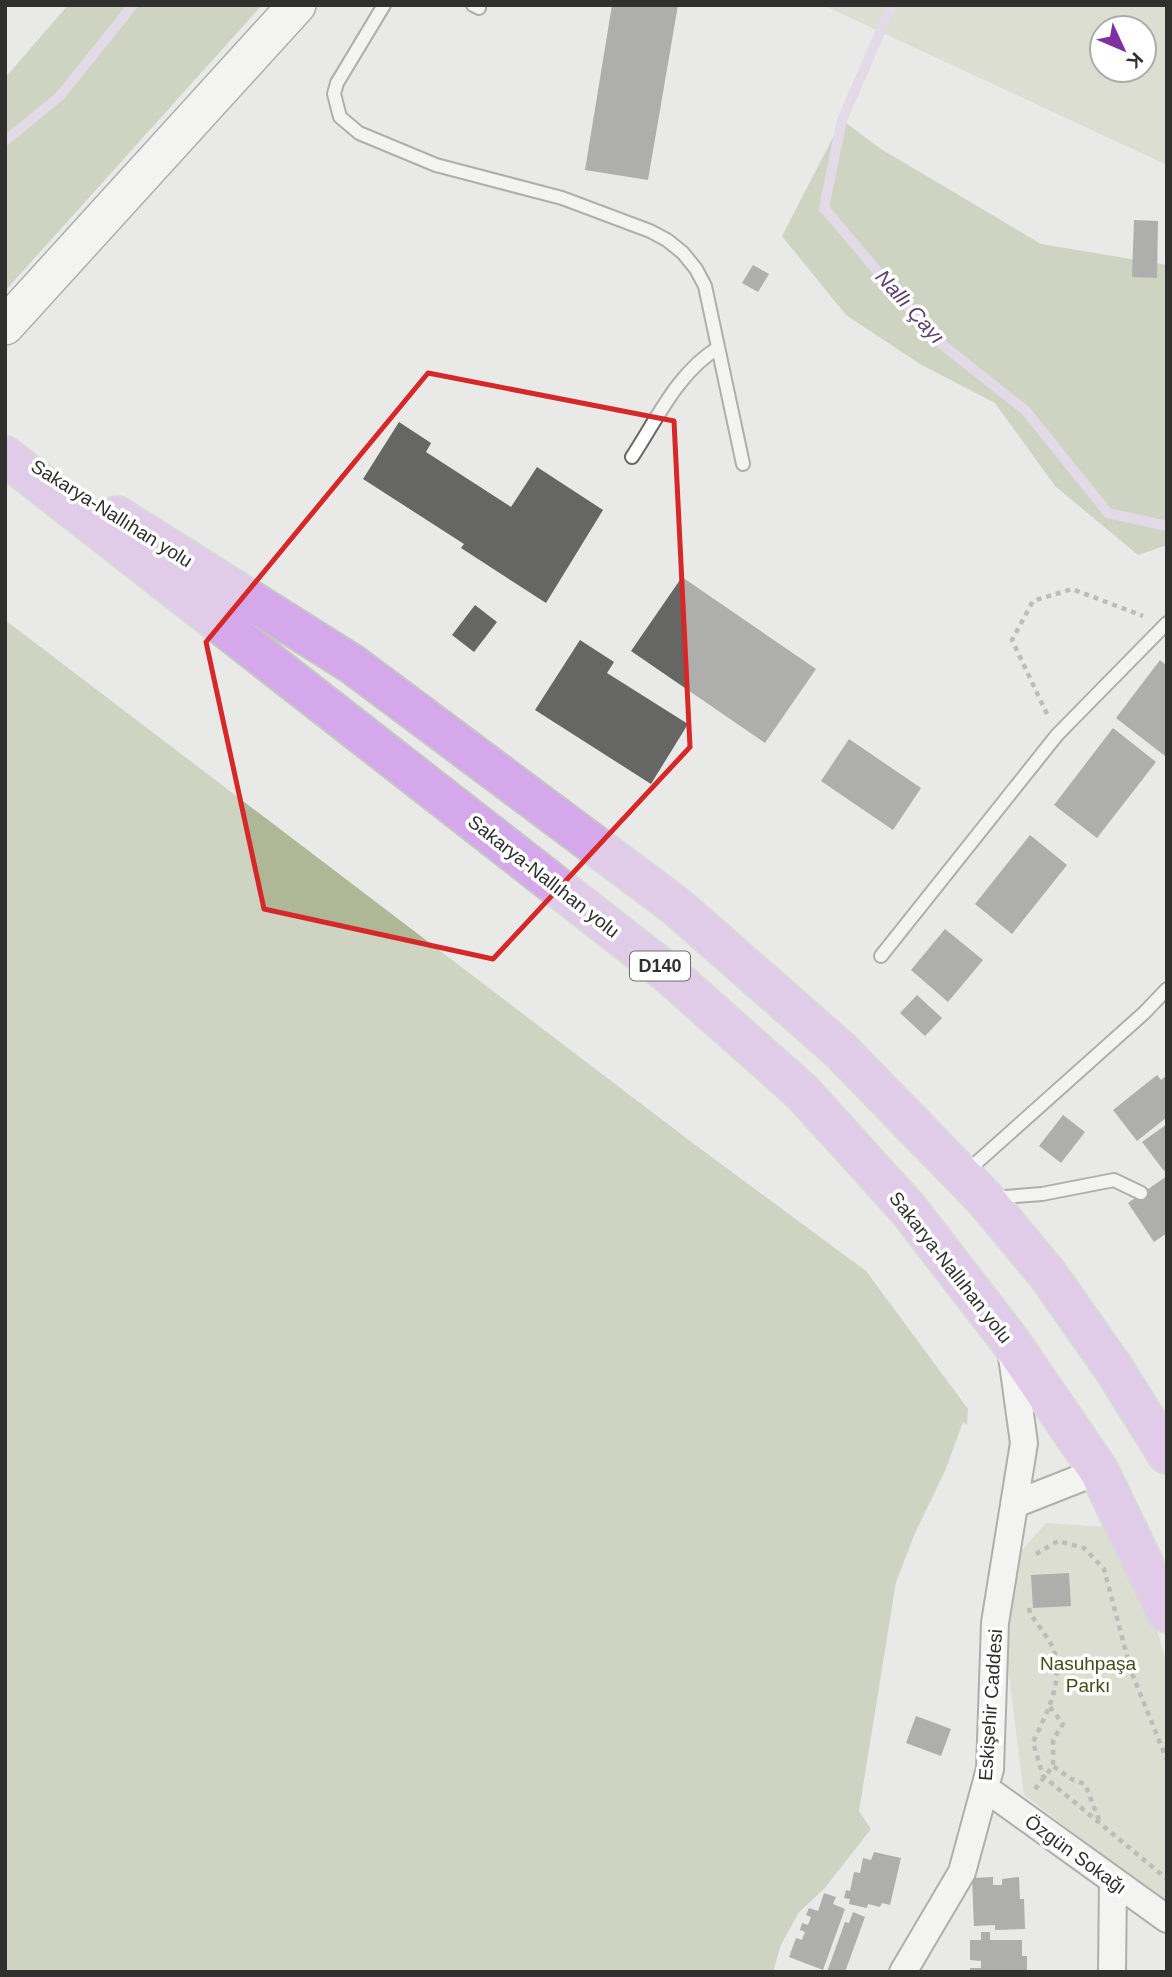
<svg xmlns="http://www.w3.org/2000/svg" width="1172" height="1977" viewBox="0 0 1172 1977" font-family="Arial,sans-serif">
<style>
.green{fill:#c9d1b6;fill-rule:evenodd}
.forest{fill:#aeb896}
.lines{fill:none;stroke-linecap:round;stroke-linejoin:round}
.stream{stroke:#dbc7e7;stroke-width:10}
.building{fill:#666764}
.service-casing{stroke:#676865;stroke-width:16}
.minor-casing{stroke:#676865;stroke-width:30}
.secondary-casing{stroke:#676865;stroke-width:40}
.primary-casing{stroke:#c5c5c5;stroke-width:42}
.path{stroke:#868684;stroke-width:4.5;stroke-dasharray:5 5;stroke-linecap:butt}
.service{stroke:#fff;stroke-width:12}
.minor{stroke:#fff;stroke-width:26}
.secondary{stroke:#fff;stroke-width:37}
.primary{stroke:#d5a8ec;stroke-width:38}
.marked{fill:none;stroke:#d62828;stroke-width:5;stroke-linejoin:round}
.labels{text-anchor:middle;stroke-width:7;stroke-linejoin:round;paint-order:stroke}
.shield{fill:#fff;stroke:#6e6e6d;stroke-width:2}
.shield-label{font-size:18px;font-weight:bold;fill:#30302f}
.street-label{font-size:19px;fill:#30302f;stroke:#fff}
.park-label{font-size:19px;fill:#424f19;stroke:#fff}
.water-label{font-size:21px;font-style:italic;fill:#5d416d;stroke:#fff}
</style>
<rect width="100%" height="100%" fill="#e9eae7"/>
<path class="green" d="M823,5H1167V165ZM1102,28H1144V70H1102Z
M1046,1523L1105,1527L1156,1627L1167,1664V1905L1024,1795L1006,1651L1016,1557Z"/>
<path class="forest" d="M68,5H262L5,291V78Z
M842,120L881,149L1041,244L1167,265V545L1138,555L1055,486L995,403L920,364L846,315L782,236Z
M5,620L694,1144L866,1271L968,1409L967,1425L963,1422L945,1471L915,1533L896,1582L859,1811L871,1829L824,1889L799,1912L781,1945L773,1972H5Z"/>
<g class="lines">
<path class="stream" d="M892,5L842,120L824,208L934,338L1026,411L1108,513L1167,526
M5,141L60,96L133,5"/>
</g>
<path class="building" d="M612,5H678L648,180L585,170Z
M1134,220L1158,221L1157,278L1132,277Z
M753,265L769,274L758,292L742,283Z
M399,422L431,443L426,452L511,507L537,467L603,510L546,603L461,548L464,544L363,479Z
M682,577L816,669L765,743L631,651Z
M475,605L497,622L474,652L452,635Z
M580,640L614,662L607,673L688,724L651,784L535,710Z
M1160,660L1167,666L1165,756L1116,718Z
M1113,728L1156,762L1097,838L1054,805Z
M849,739L921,788L893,830L821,781Z
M1030,835L1067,865L1012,934L975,904Z
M945,929L983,960L948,1002L911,970Z
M917,995L942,1018L925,1036L900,1013Z
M1157,1075L1161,1080L1167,1075V1117L1137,1141L1113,1110Z
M1063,1115L1085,1132L1061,1163L1039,1146Z
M1167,1124V1169L1164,1171L1142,1142Z
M1167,1176V1233L1154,1242L1128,1203Z
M1069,1573L1071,1606L1033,1608L1031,1575Z
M916,1716L951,1729L941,1756L906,1743Z
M874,1852L901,1858L890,1905L882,1903L880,1907L868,1904L867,1908L849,1904L850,1899L844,1898L846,1890L850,1891L854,1872L860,1873L863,1858L871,1860Z
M993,1877V1885H1002V1879L1019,1877L1020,1899H1024L1025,1929L995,1930V1925L974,1926L972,1878Z
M824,1893L836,1897L833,1904L845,1909L823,1970L789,1957L796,1938L802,1940L805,1932L800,1930L802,1923L808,1925L811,1917L806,1915L809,1908L818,1911Z
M853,1912L865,1917L845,1972H827L845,1922L849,1923Z
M981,1932H990V1940H1022V1956H1027V1972H970V1968H981V1961L970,1960V1940H981Z"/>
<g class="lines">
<g class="service-casing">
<path id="service" d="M384,5L337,83L334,94L340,117L359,133L436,165L562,198L650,231L667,240L683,253L696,269L705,286L743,464
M473,5L479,8
M632,457C657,419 678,372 718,348
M881,956L1057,735L1167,623
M965,1173L1144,1013L1167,989
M992,1198L1042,1194L1114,1180L1141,1193"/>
</g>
<g class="minor-casing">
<path id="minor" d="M1015,1504L1099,1471
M985,1788L1167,1919
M903,1972L962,1872L990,1769L995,1623L1024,1443L1011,1349
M1112,1972L1113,1880"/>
</g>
<g class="secondary-casing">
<path id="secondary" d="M5,326L297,5"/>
</g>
<g class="primary-casing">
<path id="primary" d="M5,456L669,974L802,1092L908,1209L1010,1341L1099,1471L1167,1613
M117,516L352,664L676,906L840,1050L985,1199L1048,1275L1114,1369L1167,1454"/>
</g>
<path class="path" d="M1047,714L1012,640L1033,601L1072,589L1143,616
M1036,1554L1058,1541L1084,1548L1104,1569L1131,1671L1167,1760
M1029,1608L1030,1613C1037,1624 1046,1635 1052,1646C1066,1679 1047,1712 1033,1742L1043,1776L1167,1879
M1050,1707L1063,1724L1053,1740V1766
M1035,1789L1053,1766L1071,1779L1085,1784L1101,1825"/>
<use href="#service" class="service"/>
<use href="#minor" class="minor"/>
<use href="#secondary" class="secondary"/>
<use href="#primary" class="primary"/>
</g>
<path d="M0 0H1172V1977H0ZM428,373L674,421L690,747L493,959L264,909L206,642Z" fill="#e9eae7" fill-opacity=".55" fill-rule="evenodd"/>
<path class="marked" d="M428,373L674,421L690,747L493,959L264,909L206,642Z"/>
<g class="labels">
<rect class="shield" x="630" y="951.5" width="60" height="29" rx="5"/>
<g class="shield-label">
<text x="660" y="972">D140</text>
</g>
<g class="street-label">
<text transform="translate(112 513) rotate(32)" y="7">Sakarya-Nallıhan yolu</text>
<text transform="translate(544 876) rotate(38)" y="7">Sakarya-Nallıhan yolu</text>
<text transform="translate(951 1267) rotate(52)" y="7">Sakarya-Nallıhan yolu</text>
<text transform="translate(990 1705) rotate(-86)" y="7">Eskişehir Caddesi</text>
<text transform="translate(1076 1854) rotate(36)" y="7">Özgün Sokağı</text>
</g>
<g class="park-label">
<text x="1088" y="1670">Nasuhpaşa<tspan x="1088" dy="22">Parkı</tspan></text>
</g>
<g class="water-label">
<text transform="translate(910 307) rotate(48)" y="7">Nallı Çayı</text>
</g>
</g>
<rect width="1172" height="1977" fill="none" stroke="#30302f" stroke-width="14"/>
<g transform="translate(1123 49) rotate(134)"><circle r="33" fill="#ffffff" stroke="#acacac" stroke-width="2"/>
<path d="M0-5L12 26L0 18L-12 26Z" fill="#7e30a1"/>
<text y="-10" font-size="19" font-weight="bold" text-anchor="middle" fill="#30302f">K</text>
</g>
</svg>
